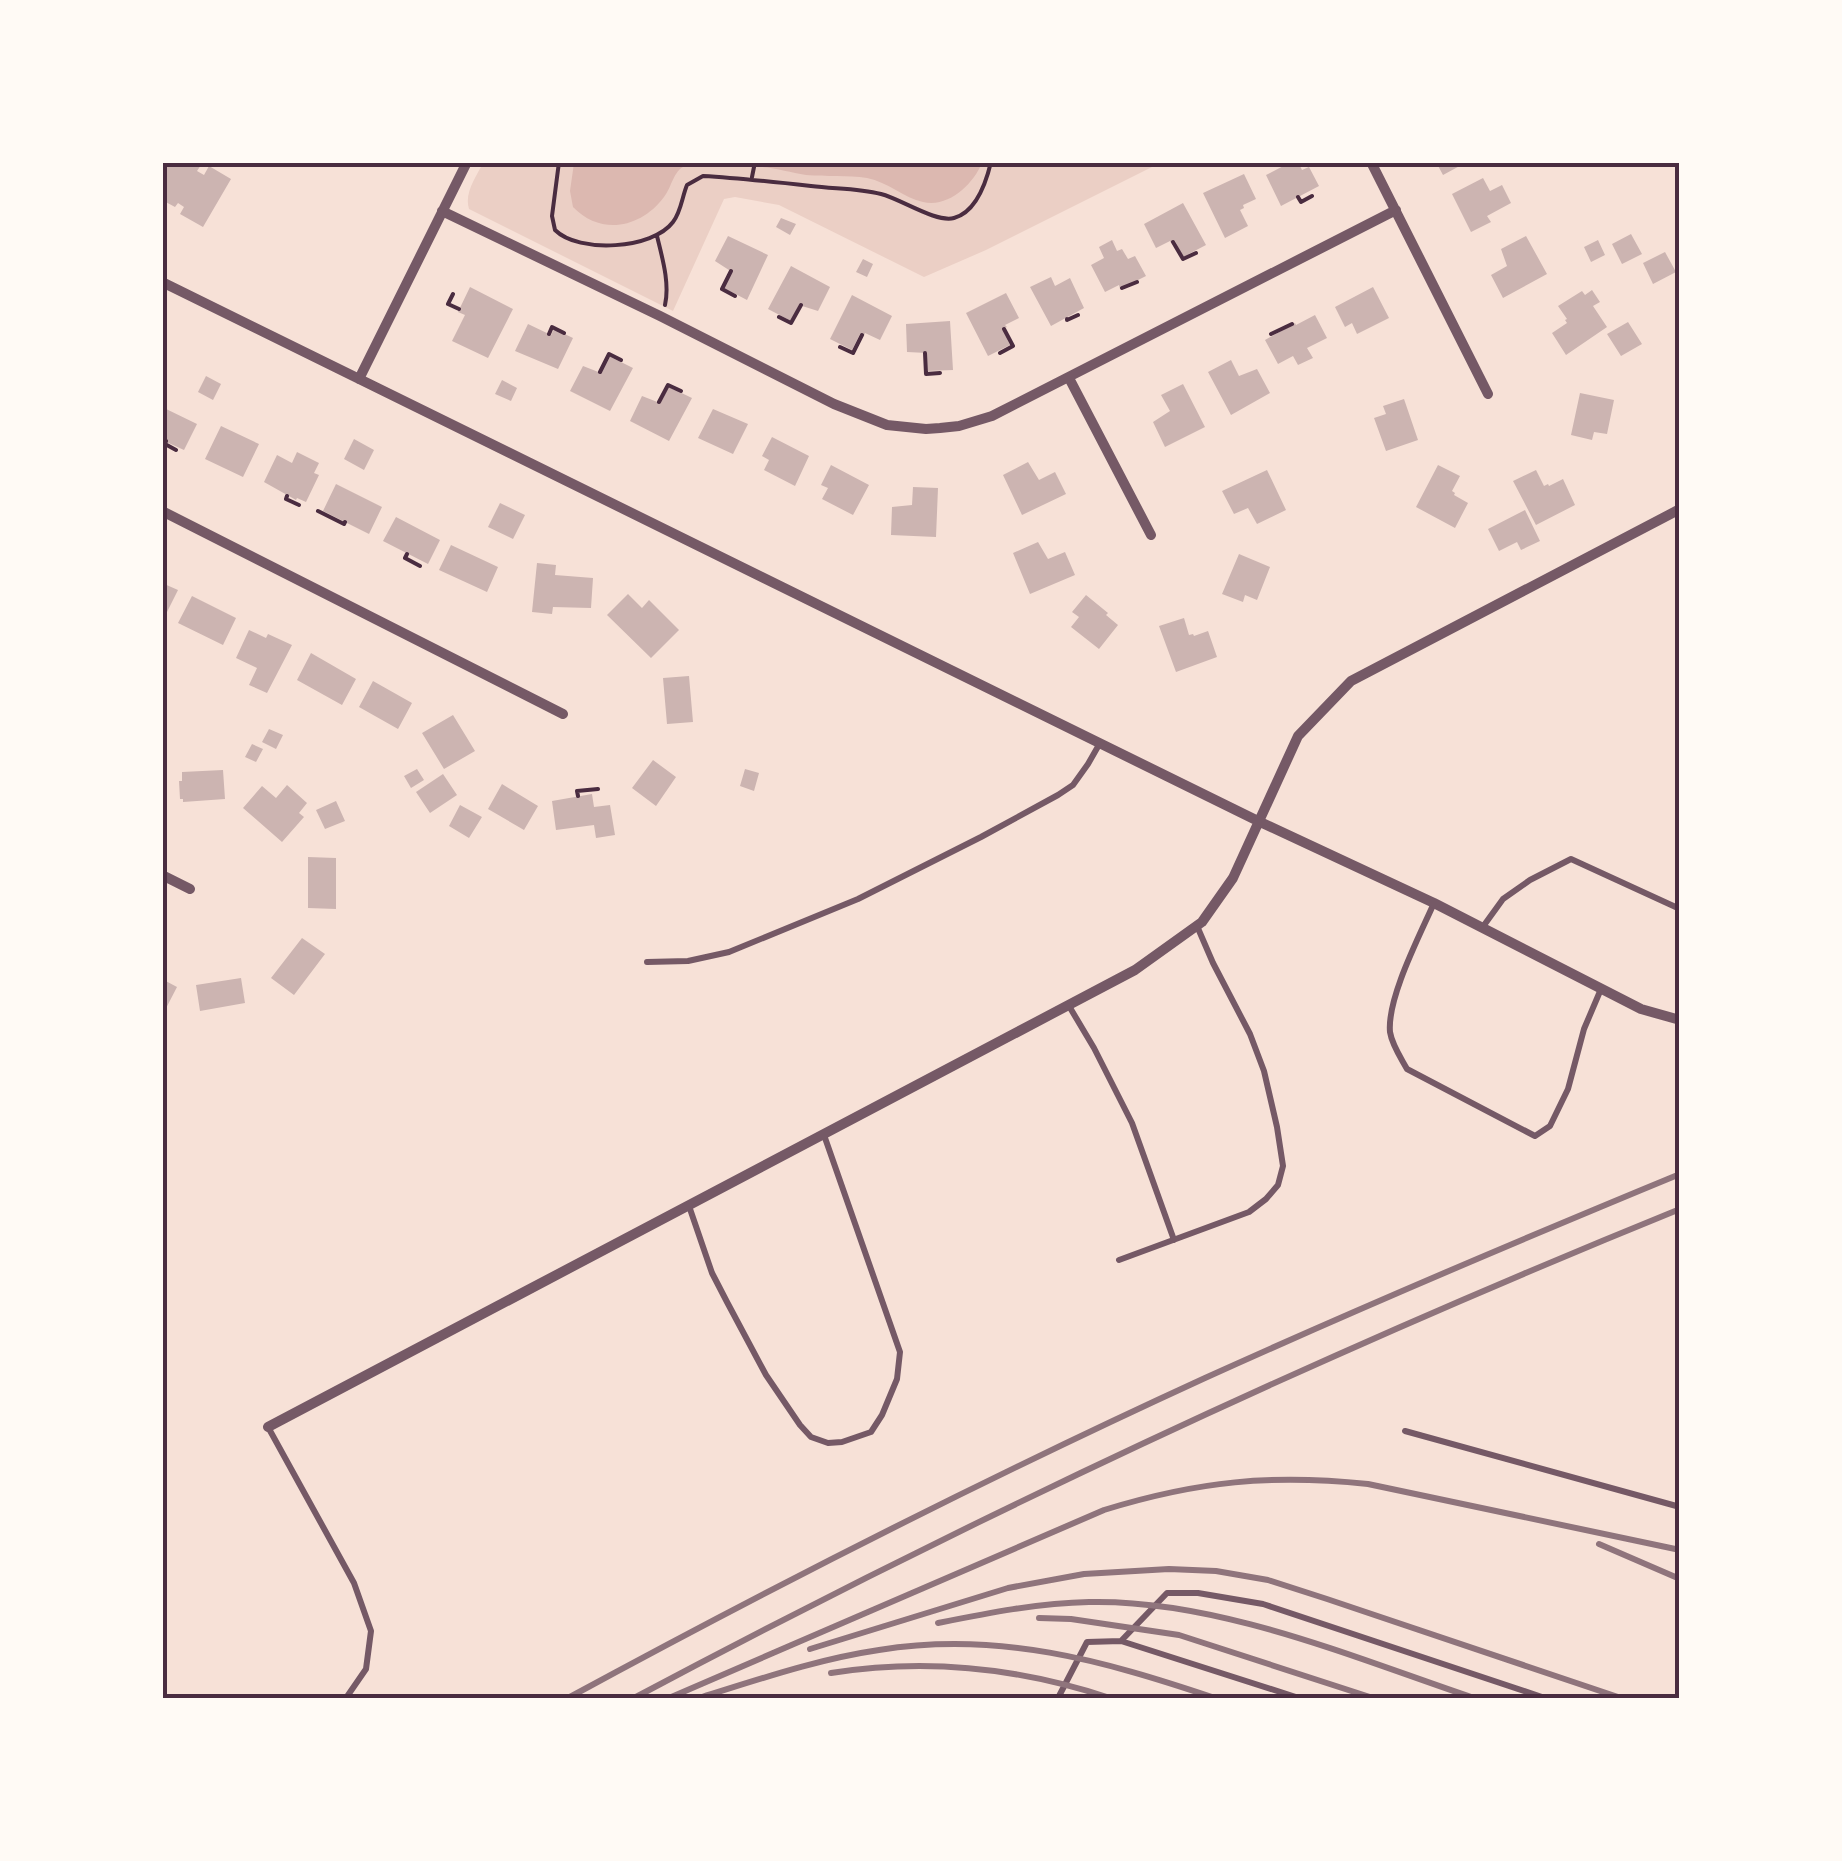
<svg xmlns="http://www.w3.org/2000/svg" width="1842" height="1861" viewBox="0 0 1842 1861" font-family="Inter,sans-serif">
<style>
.green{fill:#ebcfc5}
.water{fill:#dcb8b0}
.building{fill:#ccb4b1}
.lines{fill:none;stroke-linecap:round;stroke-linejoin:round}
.path{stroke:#4a2c40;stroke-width:4}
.service{stroke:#755966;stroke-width:6}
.minor{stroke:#755966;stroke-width:10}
.rail{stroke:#8f747c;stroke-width:6}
.neatline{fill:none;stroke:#4a2c40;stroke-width:4}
</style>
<rect width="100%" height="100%" fill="#f7e1d7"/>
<path class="green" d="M483,163H1160L986,250L924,277L779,205L735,197L724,199L673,311L469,209C464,193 476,177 483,163Z"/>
<path class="water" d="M574,163H982C973,184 949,208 923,202C904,198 888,182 867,178C848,175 826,177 806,175C791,173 777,168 761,167C738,166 708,158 685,166C673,171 672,187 664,197C641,228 601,236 573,207L570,191Z"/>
<path class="building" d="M162,162H196L201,165L197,171L204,175L209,166L231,179L203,227L180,214L184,207L178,203L175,207L162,200Z
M1291,162H1298L1302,170L1309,167L1319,186L1281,206L1266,175Z
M1436,162H1467L1443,175Z
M1244,174L1256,199L1243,205L1244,208L1240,210L1248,226L1225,238L1203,193Z
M1483,178L1490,191L1502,185L1511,203L1487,216L1491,222L1471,232L1452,194Z
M1183,203L1206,245L1183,257L1175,241L1171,243L1170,241L1156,248L1144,224Z
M781,218L796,224L790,235L776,227Z
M1631,234L1642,254L1622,264L1612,244Z
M728,236L768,255L747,300L724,288L732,272L715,261Z
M1526,236L1547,274L1503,298L1491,275L1507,266L1501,249Z
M1112,240L1117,251L1122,249L1128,259L1135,256L1146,276L1120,289L1119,285L1105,292L1091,265L1104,258L1099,247Z
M1598,240L1605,255L1591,262L1584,247Z
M1665,252L1676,272L1653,284L1643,263Z
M863,259L873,264L867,277L856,272Z
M791,266L830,287L818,311L799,305L791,321L768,309Z
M1051,277L1055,286L1070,278L1084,308L1051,326L1030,287Z
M470,287L513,309L488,358L452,341L465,315L458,312Z
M1373,287L1389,318L1357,334L1352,323L1345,327L1335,307Z
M1592,290L1600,302L1593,306L1607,327L1566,355L1552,333L1567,323L1565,320L1567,319L1558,306L1582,291L1585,295Z
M1006,293L1019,318L1005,325L1007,327L1002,329L1010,345L988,356L966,313Z
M852,295L892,316L880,340L865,333L864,336L860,334L852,350L830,339Z
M1315,315L1327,338L1307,348L1313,358L1298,365L1293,356L1278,364L1265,340L1295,323L1296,325Z
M950,321L953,370L927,371V353L907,352L906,324Z
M1628,322L1642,344L1621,356L1607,334Z
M528,324L551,335L554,329L573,338L558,369L515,351Z
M609,356L633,368L610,411L570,391L583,366L601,373Z
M1231,360L1239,376L1257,369L1270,393L1231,415L1208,372Z
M206,376L221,384L213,400L198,392Z
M502,380L517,388L511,401L495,394Z
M1183,384L1205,427L1165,447L1153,422L1170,411L1161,395Z
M669,387L692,398L669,441L630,421L642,396L660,403Z
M1580,393L1614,400L1607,434L1594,432L1592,440L1571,435Z
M1404,399L1418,440L1386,451L1374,418L1386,414L1383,406Z
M162,407L197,424L184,450L162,440Z
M713,409L748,424L733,454L698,438Z
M221,426L259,444L243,477L205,459Z
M772,437L809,456L795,486L764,470L769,460L762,456Z
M354,439L374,450L364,470L344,459Z
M297,452L319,463L314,473L319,475L306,502L297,498L296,500L264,482L277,455L292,463Z
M1028,462L1039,480L1055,472L1066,494L1022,515L1003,475Z
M831,465L869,485L853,515L822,499L828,488L821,485Z
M1438,465L1460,476L1452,491L1455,493L1454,495L1468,503L1455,528L1416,507Z
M1267,470L1286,510L1257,524L1248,508L1234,514L1222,491Z
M1536,470L1544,486L1548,484L1549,486L1563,479L1575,505L1536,525L1513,481Z
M336,484L382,507L369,534L323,511Z
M913,487L938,488L936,537L891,535L892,507L912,505Z
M500,503L525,515L513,539L488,527Z
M1525,510L1540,541L1521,550L1517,542L1499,551L1488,529Z
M396,517L440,540L428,564L383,541Z
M1038,542L1048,559L1065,552L1075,575L1030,594L1013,553Z
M451,545L498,567L487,592L439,570Z
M1239,554L1270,567L1257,600L1245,595L1243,602L1222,594Z
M537,563L556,565L555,575L593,578L591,608L553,607L552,614L532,612Z
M162,583L178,590L166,614L162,613Z
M628,594L642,608L649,600L679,630L651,658L607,615Z
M1086,595L1108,613L1106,615L1118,625L1099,649L1071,627L1079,617L1072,612Z
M192,596L236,618L223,645L178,623Z
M1184,618L1189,635L1193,634L1194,636L1208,631L1217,657L1176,672L1159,626Z
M249,630L266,638L268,634L292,645L267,693L249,685L257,668L236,658Z
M311,653L356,679L342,705L297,680Z
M689,676L693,722L667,724L663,678Z
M373,681L412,703L398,729L359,707Z
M453,715L475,751L444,769L422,733Z
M269,729L283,735L276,749L262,742Z
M252,744L263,749L256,762L245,757Z
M653,760L676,777L656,806L632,788Z
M417,769L424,780L411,788L404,776Z
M745,769L759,773L754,791L740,786Z
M223,770L225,799L183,802V799H180L179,781H182V772Z
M443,774L457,795L430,813L416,792Z
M502,784L538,806L524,830L488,809Z
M287,785L307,803L299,813L304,817L282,842L243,808L262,786L276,798Z
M592,794L594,807L610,805L615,835L596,838L594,825L556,830L552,801Z
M336,801L345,821L325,829L316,810Z
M460,805L482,817L469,838L449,826Z
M308,857L336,858V909L308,908Z
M302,938L325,954L294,995L271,978Z
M241,978L245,1003L200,1011L196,985Z
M162,979L177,987L162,1016Z"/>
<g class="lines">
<path class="path" d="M559,162L552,216L555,230C579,254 653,249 673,222C681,212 682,197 687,185L703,176C739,178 775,182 811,186C835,189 858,188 881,194C901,199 936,223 954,218C976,212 986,183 991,162
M752,177L755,162
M1298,197L1301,202L1312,196
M657,236C662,257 670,283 665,305
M1173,242L1183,259L1196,253
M731,271L722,289L735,296
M1122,288L1137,282
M453,294L448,304L459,309
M779,317L791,323L801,305
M1067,319V320L1078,315
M549,334L552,327L564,333
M1271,334L1292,324
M840,347L853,353L862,335
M925,353L926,374L940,373
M1000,353L1013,346L1004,329
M600,372L609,354L621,360
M659,402L668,385L681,391
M166,441L165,444L176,450
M287,496L286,499L299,505
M318,511L344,524L345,522
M407,554L405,558L420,566
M578,796L577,791L598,789"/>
<path class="service" d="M1434,903C1420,935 1387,998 1390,1032C1392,1045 1401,1058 1407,1069L1535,1136L1550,1126L1568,1089L1584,1029L1601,989
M1482,928L1503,899L1530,880L1571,859L1680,909
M647,962L688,961L729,952L858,899L981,837L1058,795L1073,785L1088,764L1100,743
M1069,1006L1094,1048L1132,1123L1174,1240
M689,1206L712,1273L727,1302L766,1375L800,1425L811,1437L828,1443L842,1442L871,1432L882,1415L897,1379L900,1352L824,1135
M1119,1260L1249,1212L1266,1199L1278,1185L1283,1166L1277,1127L1264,1071L1250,1034L1213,963L1197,926
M268,1427L354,1583L371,1631L366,1669L346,1698
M1405,1431L1680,1507
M1121,1641L1299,1698
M1058,1698L1087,1642L1121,1641L1167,1593H1198L1263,1604L1545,1698"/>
<path class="minor" d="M1371,162L1488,394
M442,211L660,316L834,404L887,425L926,429L940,428L959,426L992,416L1396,210
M162,282L1258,821L1434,903L1641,1009L1680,1020
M1069,378L1151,535
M359,379L467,162
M162,511L563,714
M162,875L190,889
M268,1427L1135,970L1202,922L1233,878L1298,736L1351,681L1680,509"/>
<path class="rail" d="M1599,1544L1680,1579
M1039,1618L1071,1619L1179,1635L1373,1698
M938,1623C988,1613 1038,1603 1089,1602C1217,1599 1355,1658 1474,1698
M810,1649L1008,1588L1084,1574L1169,1569L1216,1571L1268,1580L1327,1599L1621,1698
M831,1673C925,1658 1020,1668 1110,1698
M702,1697C760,1679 818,1659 879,1650C999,1631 1102,1660 1215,1698
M568,1698C776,1585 989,1477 1205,1378C1362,1307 1520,1240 1680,1174
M634,1698C974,1517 1323,1354 1680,1209
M669,1698L1104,1510C1198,1481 1271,1474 1368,1484L1680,1550"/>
</g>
<rect width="1842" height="1861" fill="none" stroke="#fffaf5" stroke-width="330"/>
<rect x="165" y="165" width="1512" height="1531" class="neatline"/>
</svg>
